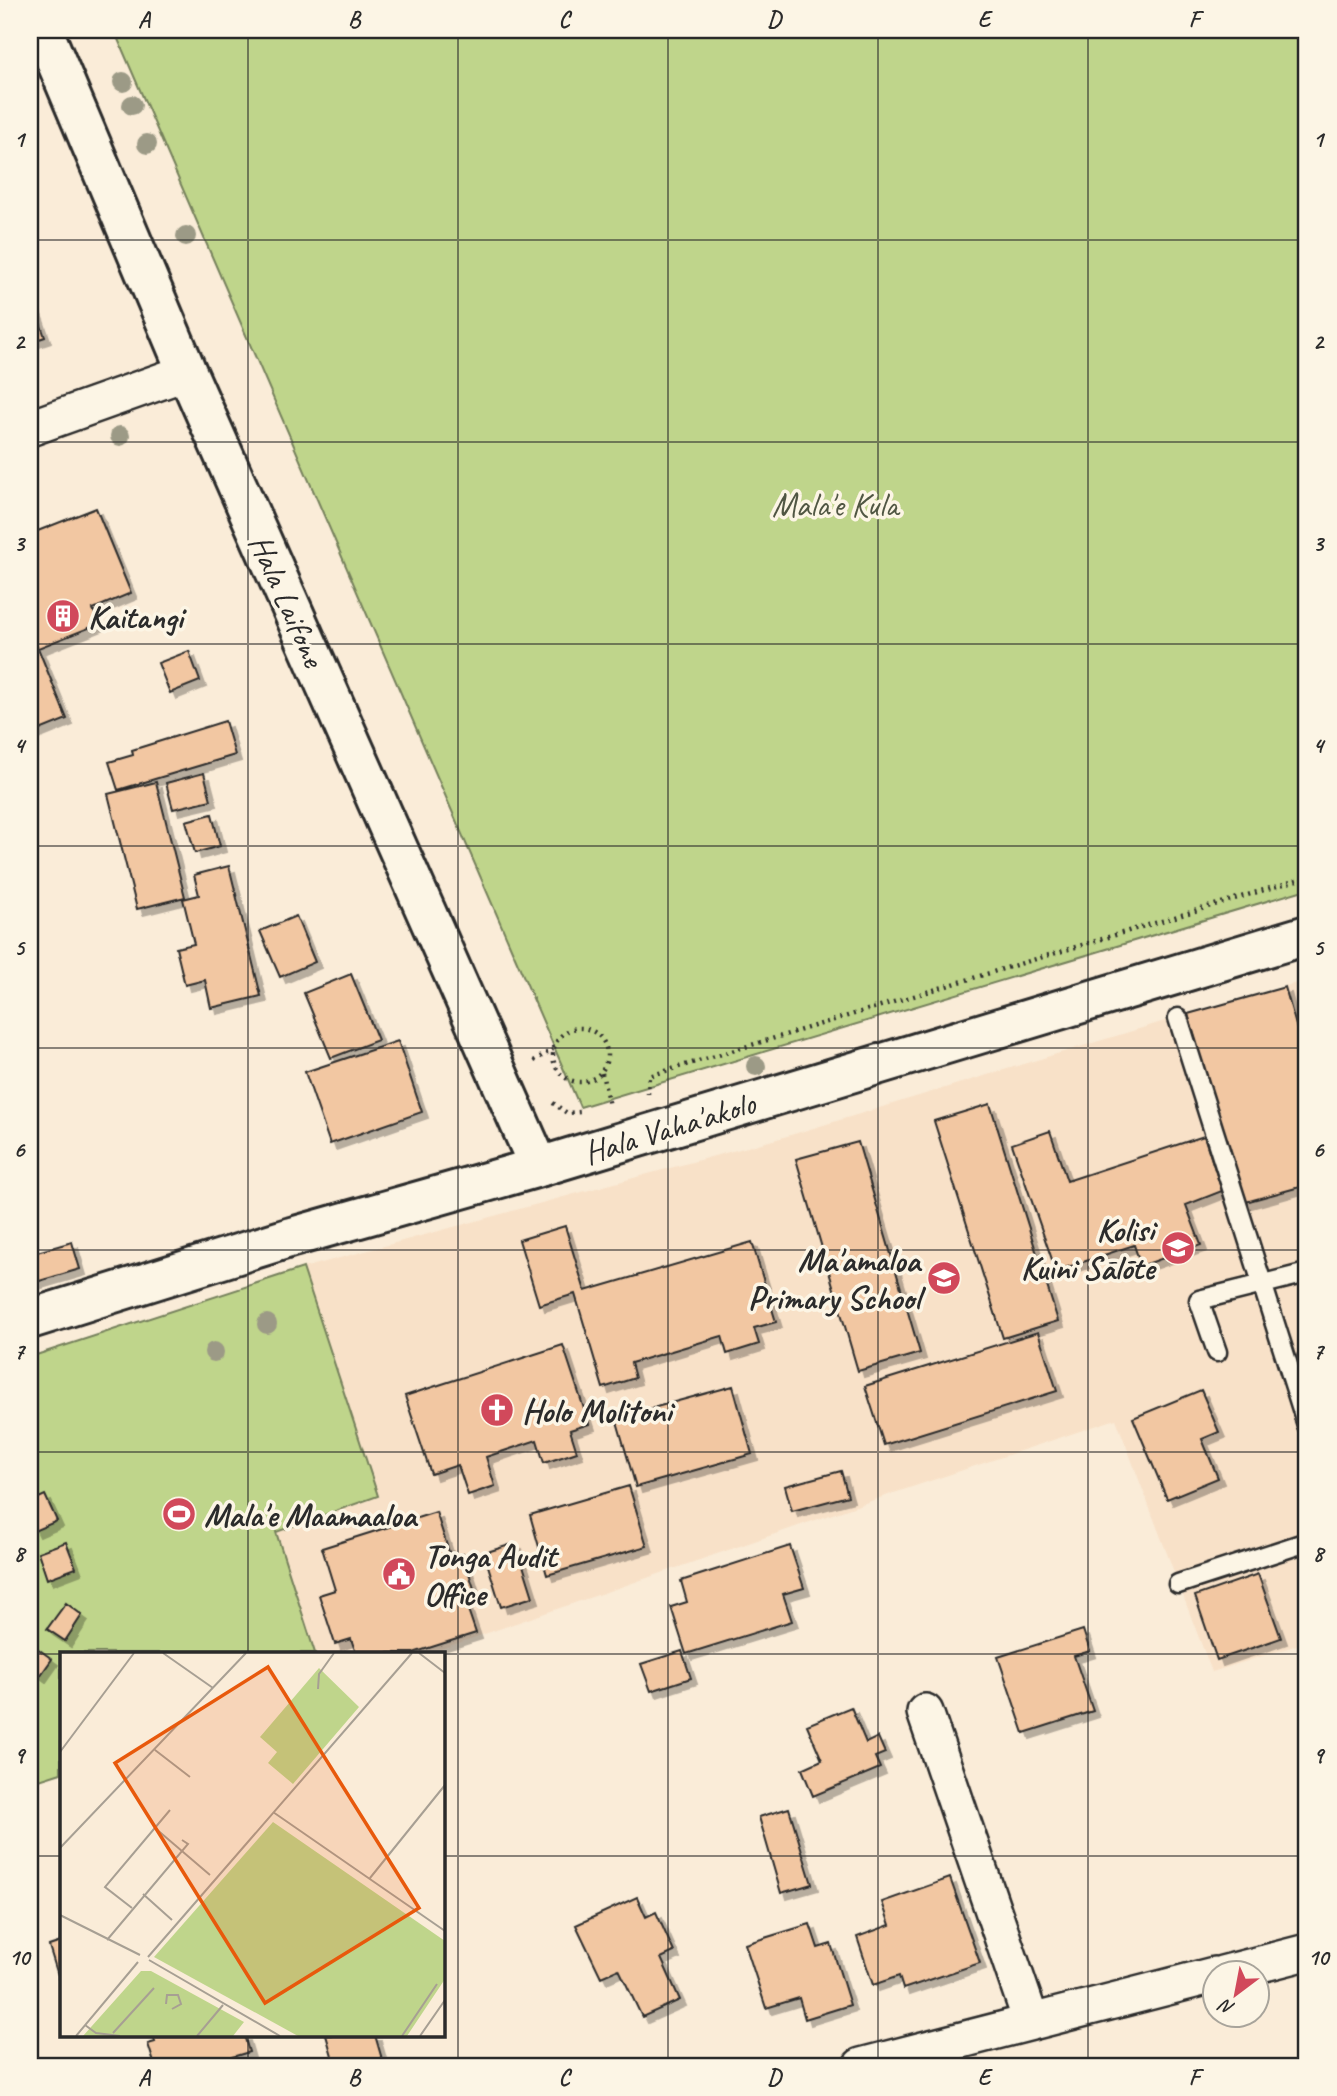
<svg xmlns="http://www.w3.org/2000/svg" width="1337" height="2096" viewBox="0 0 1337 2096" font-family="Caveat,sans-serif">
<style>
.built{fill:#f8e1c8}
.green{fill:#bfd58b;stroke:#75805b;stroke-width:2}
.building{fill:#f2c7a2;stroke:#2b2b2b;stroke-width:2;filter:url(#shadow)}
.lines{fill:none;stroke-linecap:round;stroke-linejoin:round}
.service-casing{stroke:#2b2b2b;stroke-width:23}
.minor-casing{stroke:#2b2b2b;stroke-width:40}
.tertiary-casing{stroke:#2b2b2b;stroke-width:44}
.secondary-casing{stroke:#2b2b2b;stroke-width:44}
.path{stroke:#2b2b2b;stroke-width:4.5;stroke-dasharray:2 5;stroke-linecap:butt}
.service{stroke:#fcf5e5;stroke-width:18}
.minor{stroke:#fcf5e5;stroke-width:35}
.tertiary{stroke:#fcf5e5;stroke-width:38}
.secondary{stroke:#fcf5e5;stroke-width:38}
.tree{fill:#9c9a86}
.grid{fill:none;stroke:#2b2b2b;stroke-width:2;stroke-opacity:0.55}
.labels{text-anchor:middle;stroke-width:7;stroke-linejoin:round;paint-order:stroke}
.park-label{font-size:33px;fill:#505643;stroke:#fcf5e5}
.street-label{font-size:33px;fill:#2b2b2b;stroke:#fcf5e5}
.poi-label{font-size:33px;font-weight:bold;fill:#2b2b2b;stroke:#fcf5e5;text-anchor:start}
.inset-road{fill:none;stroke:#a79f93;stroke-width:2}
.view{fill:#e8590c;fill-opacity:0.15;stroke:#e8590c;stroke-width:3.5}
.inset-edge{fill:none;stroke:#2b2b2b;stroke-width:3.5}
.neatline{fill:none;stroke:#2b2b2b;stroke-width:2.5}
.grid-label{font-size:23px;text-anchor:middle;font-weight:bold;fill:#2b2b2b}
</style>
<defs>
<filter id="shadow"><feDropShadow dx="6" dy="6" stdDeviation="0" flood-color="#0004"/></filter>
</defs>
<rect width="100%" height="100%" fill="#faecd8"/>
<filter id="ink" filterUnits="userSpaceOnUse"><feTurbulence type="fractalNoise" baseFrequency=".0143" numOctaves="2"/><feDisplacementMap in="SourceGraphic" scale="14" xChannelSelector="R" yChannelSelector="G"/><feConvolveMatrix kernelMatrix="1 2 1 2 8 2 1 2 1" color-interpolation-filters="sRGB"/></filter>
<g filter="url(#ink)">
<path class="built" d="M1307,980V1642L1212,1672L1116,1419L894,1493L429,1653H315L276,1531L378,1496L303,1268L784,1137L1188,1014Z"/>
<path class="green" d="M114,30H1307V889L580,1107Z
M303,1268L378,1496L276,1532L315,1653H61V1773L30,1783V1357Z"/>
<path class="building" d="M30,294L45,337L30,342Z
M96,508L131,593L93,609L99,624L38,648L67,719L30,734V534Z
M189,651L200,681L170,693L158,663Z
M225,721L235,755L118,790L109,762L133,755L132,750Z
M204,773L211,800L173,809L166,783Z
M156,782L185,897L137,909L108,794Z
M212,814L220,846L195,853L186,821Z
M229,866L261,996L211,1008L205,980L185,985L176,948L194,944L183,899L199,895L194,875Z
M296,916L315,962L280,977L260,931Z
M351,974L378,1040L331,1058L304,993Z
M1285,987L1307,1064V1185L1242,1203L1188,1014Z
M398,1041L422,1112L330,1144L305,1072Z
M990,1104L1058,1321L1003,1338L934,1121Z
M1050,1131L1067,1181L1204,1136L1222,1191L1186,1205L1201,1245L1141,1266L1134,1245L1056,1271L1012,1144Z
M858,1142L920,1353L858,1371L796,1159Z
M565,1226L585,1291L752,1242L776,1322L754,1328L759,1344L727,1354L722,1336L631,1363L635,1378L603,1388L575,1294L539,1305L519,1240Z
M72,1242L80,1269L36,1282L30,1254Z
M1038,1332L1057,1391L884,1445L865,1386Z
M563,1345L589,1424L570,1430L577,1452L544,1463L537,1440L486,1457L495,1486L468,1495L458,1465L431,1474L405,1396Z
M733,1386L752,1454L636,1487L616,1418Z
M1201,1390L1219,1432L1202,1439L1218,1478L1167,1499L1133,1418Z
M841,1471L848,1496L792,1511L785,1486Z
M629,1486L647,1546L547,1575L530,1515Z
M45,1495L57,1521L34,1531L30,1523V1502Z
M436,1512L451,1558L463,1554L476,1595L464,1598L476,1633L413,1653H356L351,1639L335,1644L319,1595L335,1590L322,1548Z
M66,1542L76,1568L47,1579L38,1552Z
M516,1543L533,1597L501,1607L484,1553Z
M790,1546L804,1588L783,1594L792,1621L686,1654L671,1607L687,1602L681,1581Z
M1258,1574L1281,1638L1217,1660L1195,1596Z
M66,1603L82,1615L65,1641L47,1629Z
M1083,1630L1090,1651L1074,1656L1093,1711L1024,1733L998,1657Z
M30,1643L52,1659L40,1676L30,1669Z
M682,1651L691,1678L651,1691L641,1664Z
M851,1707L866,1743L878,1737L885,1753L875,1757L880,1768L813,1796L802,1769L822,1760L807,1725Z
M789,1808L812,1884L781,1893L759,1817Z
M950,1878L980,1963L903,1989L899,1976L873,1985L857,1937L890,1925L882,1902Z
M637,1897L646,1917L656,1912L674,1952L661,1958L680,2000L642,2017L619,1969L601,1977L576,1925Z
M810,1924L818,1948L831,1944L850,2005L805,2019L799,1998L766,2008L745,1944Z
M61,1942V1985L49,1946Z
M153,2035H244L249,2052L222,2060L224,2066H155L148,2044L155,2042Z
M326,2035H375L384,2066H335Z"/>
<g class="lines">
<g class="service-casing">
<path id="service" d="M1178,1018L1307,1425
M1217,1352L1199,1300L1307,1273
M1178,1584L1307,1542"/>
</g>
<g class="minor-casing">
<path id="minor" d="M30,428L187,372
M925,1712L1031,2021
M1222,1974L1307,1952
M861,2066L1214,1975"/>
</g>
<g class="tertiary-casing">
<path id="tertiary" d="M43,30L187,372L539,1167"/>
</g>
<g class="secondary-casing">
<path id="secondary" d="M30,1319L292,1237L539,1167L1307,935"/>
</g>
<path class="path" d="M553 1055a27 27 0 1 1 54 0a27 27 0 1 1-54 0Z
M534,1061L553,1049
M602,1073L609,1106
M648,1094L649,1076L1307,877
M553,1103L567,1113L580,1112"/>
<use href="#service" class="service"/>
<use href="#minor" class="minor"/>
<use href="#tertiary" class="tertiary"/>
<use href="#secondary" class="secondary"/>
</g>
<g class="tree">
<circle cx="123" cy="82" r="10"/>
<circle cx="132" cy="105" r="10"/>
<circle cx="147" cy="144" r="10"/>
<circle cx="186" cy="236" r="10"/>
<circle cx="120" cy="436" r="10"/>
<circle cx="756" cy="1066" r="10"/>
<circle cx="267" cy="1324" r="10"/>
<circle cx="214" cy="1352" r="10"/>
</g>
</g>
<path class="grid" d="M248,30V1653M458,30V2066M668,30V2066M878,30V2066M1088,30V2066M30,240H1307M30,442H1307M30,644H1307M30,846H1307M30,1048H1307M30,1250H1307M30,1452H1307M30,1654H61M443,1654H1307M30,1856H61M443,1856H1307M248,2035V2066"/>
<defs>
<g id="building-disc" transform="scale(1.75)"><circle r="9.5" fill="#d1495b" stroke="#fcf5e5"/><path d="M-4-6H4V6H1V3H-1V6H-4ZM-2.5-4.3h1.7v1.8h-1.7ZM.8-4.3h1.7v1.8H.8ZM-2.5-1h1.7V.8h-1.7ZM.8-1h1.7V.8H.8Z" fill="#fff"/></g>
<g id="school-disc" transform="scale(1.75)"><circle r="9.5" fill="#d1495b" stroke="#fcf5e5"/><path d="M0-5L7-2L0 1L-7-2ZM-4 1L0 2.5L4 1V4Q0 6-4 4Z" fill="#fff"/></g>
<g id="church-disc" transform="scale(1.75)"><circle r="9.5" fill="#d1495b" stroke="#fcf5e5"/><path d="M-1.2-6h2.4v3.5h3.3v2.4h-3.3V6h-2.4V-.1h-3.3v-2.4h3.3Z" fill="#fff"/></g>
<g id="stadium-disc" transform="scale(1.75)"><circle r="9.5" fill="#d1495b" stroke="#fcf5e5"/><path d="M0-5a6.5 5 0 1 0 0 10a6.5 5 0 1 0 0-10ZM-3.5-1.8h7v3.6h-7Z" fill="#fff"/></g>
<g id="civic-disc" transform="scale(1.75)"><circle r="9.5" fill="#d1495b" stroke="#fcf5e5"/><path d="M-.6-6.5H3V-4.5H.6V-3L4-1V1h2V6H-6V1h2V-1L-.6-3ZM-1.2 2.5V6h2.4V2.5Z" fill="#fff"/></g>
</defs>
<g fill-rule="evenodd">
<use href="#building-disc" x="63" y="616"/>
<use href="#school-disc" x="1178" y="1248"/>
<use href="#school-disc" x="944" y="1278"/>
<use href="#church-disc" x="497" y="1410"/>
<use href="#stadium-disc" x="179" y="1514"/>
<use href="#civic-disc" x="399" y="1574"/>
</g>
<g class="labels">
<g class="park-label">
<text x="835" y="516">Mala'e Kula</text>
</g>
<g class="street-label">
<text transform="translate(288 600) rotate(66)" y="12">Hala Laifone</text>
<text transform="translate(669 1127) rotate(-17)" y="12">Hala Vaha'akolo</text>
</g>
<g class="poi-label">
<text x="88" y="628">Kaitangi</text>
<text x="1154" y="1241" text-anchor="end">Kolisi<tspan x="1154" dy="38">Kuini Sālōte</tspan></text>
<text x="920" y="1271" text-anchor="end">Ma'amaloa<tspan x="920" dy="38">Primary School</tspan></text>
<text x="522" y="1422">Holo Molitoni</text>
<text x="204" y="1526">Mala'e Maamaaloa</text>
<text x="424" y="1567">Tonga Audit<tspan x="424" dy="38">Office</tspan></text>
</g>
</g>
<g transform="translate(60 1652)">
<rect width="385" height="385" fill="#faecd8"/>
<path d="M259,16L299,55L233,132L208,111L217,100L200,85ZM213,170L385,289V327L347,384H238L94,305ZM81,319H91L184,370L173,384H23Z" fill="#bfd58b"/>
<path class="inset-road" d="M103,1L153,36M359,1L385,21M258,37L259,22L274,1M95,98L130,125M0,100L74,1M213,160L385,279M95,176L150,223M0,196L186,1M310,226L385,133M83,242L112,268M72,256L45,235L110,158M0,263L80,303M47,288L128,192L122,188M88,305L352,1M89,308L220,384M106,352L107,343H118L121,352L112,357M25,373L36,381L60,384M53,381L94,336M16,384L78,310M137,384L163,353M342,384L377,332M360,384L385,348"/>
<path class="view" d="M208,15L359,256L205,351L55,111Z"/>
<rect width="385" height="385" class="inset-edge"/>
</g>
<rect width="1337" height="2096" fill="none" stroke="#fcf5e5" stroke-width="77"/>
<g transform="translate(1236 1994) rotate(212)"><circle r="33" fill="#fcf5e5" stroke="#a8a49b" stroke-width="2"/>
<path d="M0-5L12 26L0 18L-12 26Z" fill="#d1495b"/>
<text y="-10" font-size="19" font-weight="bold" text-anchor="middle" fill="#2b2b2b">N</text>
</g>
<rect x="38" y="38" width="1260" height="2020" class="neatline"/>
<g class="grid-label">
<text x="144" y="27">A</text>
<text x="354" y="27">B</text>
<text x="564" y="27">C</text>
<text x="774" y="27">D</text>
<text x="984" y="27">E</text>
<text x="1194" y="27">F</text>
<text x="19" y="147">1</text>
<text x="1318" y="147">1</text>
<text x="19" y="349">2</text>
<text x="1318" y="349">2</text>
<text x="19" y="551">3</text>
<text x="1318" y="551">3</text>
<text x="19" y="753">4</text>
<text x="1318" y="753">4</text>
<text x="19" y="955">5</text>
<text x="1318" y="955">5</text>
<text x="19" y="1157">6</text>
<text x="1318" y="1157">6</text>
<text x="19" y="1359">7</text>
<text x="1318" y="1359">7</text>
<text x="19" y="1561">8</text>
<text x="1318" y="1561">8</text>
<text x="19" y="1763">9</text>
<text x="1318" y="1763">9</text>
<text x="19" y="1965">10</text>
<text x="1318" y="1965">10</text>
<text x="144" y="2085">A</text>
<text x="354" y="2085">B</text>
<text x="564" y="2085">C</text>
<text x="774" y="2085">D</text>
<text x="984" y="2085">E</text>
<text x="1194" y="2085">F</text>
</g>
</svg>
